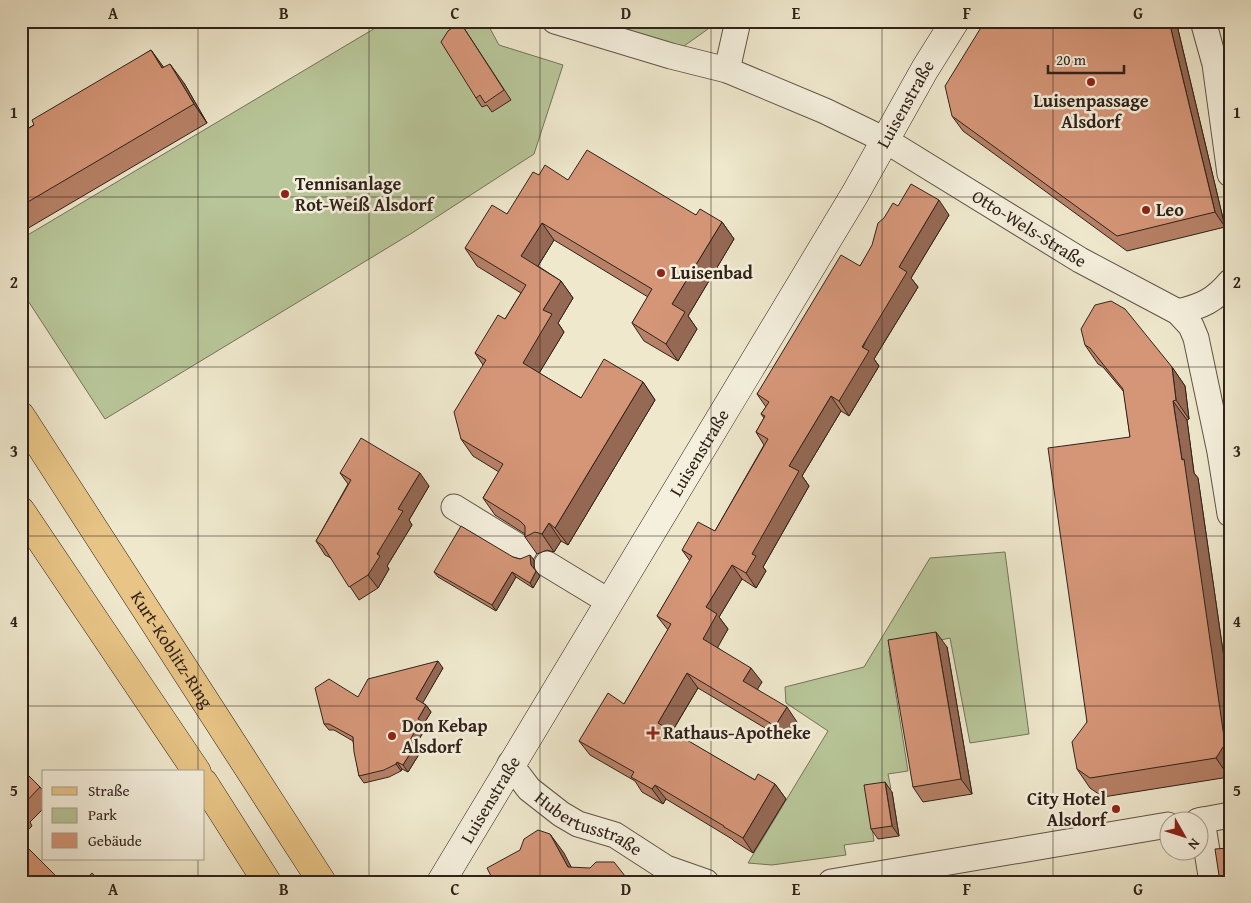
<svg xmlns="http://www.w3.org/2000/svg" width="1251" height="903" viewBox="0 0 1251 903" font-family="'Gentium Book Plus',serif">
<style>
.green{fill:#b8c699;stroke:#74745a}
.lines{fill:none;stroke-linecap:round;stroke-linejoin:round}
.street-casing{stroke:#605447;stroke-width:27}
.secondary-casing{stroke:#30221a;stroke-width:29}
.primary-casing{stroke:#30221a;stroke-width:29}
.street{stroke:#f5f0de;stroke-width:25}
.secondary{stroke:#f5f0de;stroke-width:28}
.primary{stroke:#e8c486;stroke-width:28}
.wall{fill:#b78167;stroke:#30221a}
.shaded-wall{fill:#956954;stroke:#30221a}
.building{fill:#d59678;stroke:#30221a}
.grid{fill:none;stroke:#30221a;stroke-width:1;stroke-opacity:0.55}
.poi-dot{fill:#8f2418;stroke:#f5f0de;stroke-width:2}
.labels{text-anchor:middle;stroke-width:5;stroke-linejoin:round;paint-order:stroke}
.poi-label{font-size:18px;font-weight:bold;fill:#30221a;stroke:#f5f0de;text-anchor:start}
.street-label{font-size:18px;fill:#30221a;stroke:#f5f0de}
.neatline{fill:none;stroke:#30221a;stroke-width:2}
.grid-label{font-size:16px;text-anchor:middle;font-weight:bold;fill:#30221a}
</style>
<rect width="100%" height="100%" fill="#efe8cd"/>
<filter id="stains"><feTurbulence type="fractalNoise" baseFrequency=".004" numOctaves="4"/><feColorMatrix values="0 0 0 0 .2 0 0 0 0 .09 0 0 0 0 .02 0 0 0 .5 -.17"/></filter>
<radialGradient id="worn" r=".72"><stop offset=".6" stop-color="#630" stop-opacity="0"/><stop offset="1" stop-color="#630" stop-opacity=".3"/></radialGradient>
<path class="green" d="M387,21H486L499,45L563,65L534,154L412,233L105,419L21,290V239Z
M581,21H712L708,29L677,51Z
M1005,552L1029,734L970,743L950,638L889,651L908,771L888,774L891,789L867,793L874,841L844,845L846,855L772,865L748,863L828,731L786,703L785,687L864,667L930,558Z"/>
<g class="lines">
<g class="street-casing">
<g id="street">
<path id="s1" d="M555,21L671,56L727,70L825,111L885,140L1080,260L1178,312L1191,326L1196,338L1220,452L1230,514"/>
<path d="M1203,21L1215,64L1230,174"/>
<path d="M727,70L738,21"/>
<path d="M1178,312C1202,306 1214,301 1230,282"/>
<path d="M454,507L524,550"/>
<path d="M547,564L608,601"/>
<path id="s2" d="M510,764L529,789L561,814L578,824L615,835L666,868L706,882"/>
<path d="M1202,820L1212,882"/>
<path d="M1198,821L1230,815"/>
<path d="M831,882L1168,825"/>
</g>
</g>
<g class="secondary-casing">
<g id="secondary">
<path id="s3" d="M441,882L855,194L925,69L955,21"/>
</g>
</g>
<g class="primary-casing">
<g id="primary">
<path id="s4" d="M21,416L322,882"/>
<path d="M21,511L197,772"/>
<path d="M204,783L267,882"/>
</g>
</g>
<use href="#street" class="street"/>
<use href="#secondary" class="secondary"/>
<use href="#primary" class="primary"/>
</g>
<path class="wall" d="M1176,21L1225,227L1127,251L963,131L952,116Z
M460,22L511,100L492,112L487,105L482,107L476,98Z
M151,50L163,68L184,83L207,123L25,230L21,224V133Z
M539,175L568,180L722,222L734,239L688,316L697,329L678,361L644,341L632,323L648,297L554,240L538,266L561,281L573,298L558,323L564,332L539,373L581,398L643,382L655,400L568,545L561,541L554,552L547,550L537,554L525,537V534L495,515L483,498L499,472L473,456L461,439L483,365L475,353L505,319L521,293L477,266L465,248L507,214Z
M898,206L949,215L911,278L918,287L874,359L879,366L849,416L841,411L802,476L809,486L763,567L766,571L756,588L742,579L719,617L728,629L717,647L762,682L757,689L797,722L785,740L698,688L672,732L755,780L775,784L786,799L753,853L734,841L732,839L666,799L663,804L642,792L635,781L590,755L579,741L624,704L668,630L657,616L690,561L682,550L715,531L764,445L756,432L764,418L761,414L766,407L757,394L860,266Z
M1085,345L1172,367L1185,386L1189,419L1187,420L1194,473L1198,478L1230,700L1229,777L1103,797L1090,788L1077,769L1087,722L1130,437L1124,392L1103,367L1098,364Z
M340,473L429,486L409,520L412,525L387,566L389,569L378,588L359,600L331,558L325,555L316,541L348,484Z
M513,557L520,559L534,560V569L540,576L533,588L516,577L496,611L438,577L434,572Z
M947,647L972,794L923,802L913,787Z
M443,668L422,703L426,705L431,712L423,725L426,728L416,744L421,751L408,772L402,769L401,771L389,777L364,783L359,776L353,741L334,730H329L324,724L358,697Z
M21,768L40,787L44,792V808L30,822L32,826L21,837Z
M892,792L899,836L878,839L871,829Z"/>
<path class="shaded-wall" d="M1169,21H1176L1225,227L1215,212Z
M151,50L165,69L162,68Z
M170,64L184,83L207,123L194,104Z
M939,200L949,215L911,278L918,287L874,359L879,366L849,416L839,401L899,267Z
M722,222L734,239L688,316L697,329L678,361L666,344L672,304Z
M542,223L554,240L533,274L521,256Z
M561,281L573,298L558,323L564,332L535,380L523,363L543,310Z
M1172,367L1185,386L1189,419L1176,400Z
M643,382L655,400L568,545L555,528Z
M831,396L841,411L802,476L809,486L763,567L766,571L756,588L746,573L752,554L789,466Z
M1173,401L1187,420L1194,473L1198,478L1230,700L1229,777L1216,758L1182,460Z
M420,473L429,486L409,520L412,525L387,566L389,569L378,588L368,575L398,509Z
M549,523L561,541L554,552L542,534Z
M530,555L534,560V570L531,565Z
M732,565L742,579L719,617L728,629L714,654L703,639L706,607Z
M536,571L540,576L533,588L530,583Z
M512,572L516,577L496,611L492,605Z
M936,632L947,647L972,794L961,779Z
M438,661L443,668L421,706L416,699Z
M751,668L762,682L754,695L743,681Z
M687,673L698,688L668,738L658,723Z
M426,705L431,712L423,725L426,728L414,747L410,740L418,719Z
M787,707L797,722L785,740L775,726Z
M416,744L421,751L408,772L403,765Z
M397,762L402,769L401,771L396,764Z
M885,782L892,792L899,836L892,826Z
M775,784L786,799L753,853L743,838Z
M655,785L666,799L663,804L652,789Z
M550,834L564,853L579,882L568,867Z
M625,876L629,882H625Z"/>
<path class="building" d="M985,21H1169L1215,212L1117,236L952,116L945,86Z
M460,22L504,90L485,103L480,95L476,98L441,42L448,31Z
M151,50L162,68L170,64L194,104L21,206V133L34,125L32,120Z
M587,150L696,215L700,209L722,222L672,304L685,312L666,344L632,323L652,289L542,223L521,256L561,281L543,310L552,314L523,363L581,398L604,359L643,382L555,528L549,523L542,534L535,532L525,537V526L520,521L483,498L503,464L461,439L454,412L486,360L475,353L498,315L505,319L526,285L465,248L492,205L507,214L533,172L539,175L545,165L568,180Z
M911,184L939,200L899,267L907,272L862,347L869,351L839,401L831,396L789,466L799,471L752,554L756,556L746,573L732,565L706,607L717,614L703,639L751,668L743,681L787,707L775,726L687,673L658,723L755,780L758,774L775,784L743,838L724,827V826L655,785L652,789L631,777L634,772L579,741L608,693L624,704L671,624L657,616L692,556L682,550L698,522L715,531L768,439L756,432L765,416L761,414L769,402L757,394L841,255L860,266L872,245L878,223L884,218L893,203L898,206Z
M1111,301L1125,309L1172,367L1176,400L1173,401L1182,460L1184,459L1225,744L1216,758L1090,778L1077,769L1072,742L1087,722L1048,448L1130,437L1123,389L1090,348L1085,345L1081,329L1095,305Z
M361,438L420,473L398,509L403,511L377,554L380,556L368,575L349,587L323,546L316,541L351,480L340,473Z
M461,526L513,557L520,559L530,555L531,565L536,571L530,583L512,572L492,605L434,572Z
M936,632L961,779L913,787L888,640Z
M438,661L416,699L426,705L418,719L421,721L410,740L416,744L403,765L397,762L396,764L384,770L359,776L354,752L353,737L329,724H324L315,688L329,679L358,697L368,679Z
M21,768L40,787L21,807Z
M885,782L892,826L871,829L864,785Z
M538,830L550,834L568,867L590,868L596,862H614L625,876V882H494L487,868L520,850L524,839Z
M21,841L62,882H21Z
M1230,848V882H1220L1215,849Z
M92,873L100,882H83Z"/>
<path class="grid" d="M198,21V772M369,21V882M540,21V882M711,21V882M882,21V882M1053,21V882M21,197H1230M21,367H1230M21,536H1230M21,706H1230M198,859V882"/>
<g class="poi-dot">
<circle cx="1091" cy="82" r="5"/>
<circle cx="285" cy="194" r="5"/>
<circle cx="1146" cy="210" r="5"/>
<circle cx="661" cy="273" r="5"/>
<path d="M650.5 725.5h5v5h5v5h-5v5h-5v-5h-5v-5h5z"/>
<circle cx="392" cy="736" r="5"/>
<circle cx="1116" cy="809" r="5"/>
</g>
<g class="labels">
<g class="poi-label">
<text x="1091" y="107" text-anchor="middle">Luisenpassage<tspan x="1091" dy="21">Alsdorf</tspan></text>
<text x="295" y="190">Tennisanlage<tspan x="295" dy="21">Rot-Weiß Alsdorf</tspan></text>
<text x="1156" y="216">Leo</text>
<text x="671" y="279">Luisenbad</text>
<text x="402" y="732">Don Kebap<tspan x="402" dy="21">Alsdorf</tspan></text>
<text x="663" y="739">Rathaus-Apotheke</text>
<text x="1106" y="805" text-anchor="end">City Hotel<tspan x="1106" dy="21">Alsdorf</tspan></text>
</g>
<g class="street-label">
<text dy="6" stroke="none"><textPath href="#s3" startOffset="906">Luisenstraße</textPath></text>
<text dy="6" stroke="none"><textPath href="#s1" startOffset="521">Otto-Wels-Straße</textPath></text>
<text dy="6" stroke="none"><textPath href="#s3" startOffset="501">Luisenstraße</textPath></text>
<text dy="6" stroke="none"><textPath href="#s4" startOffset="278">Kurt-Koblitz-Ring</textPath></text>
<text dy="6" stroke="none"><textPath href="#s3" startOffset="96">Luisenstraße</textPath></text>
<text dy="6" stroke="none"><textPath href="#s2" startOffset="101">Hubertusstraße</textPath></text>
</g>
</g>
<rect width="1251" height="903" fill="none" stroke="#efe8cd" stroke-width="55"/>
<rect x="42" y="770" width="162" height="90" fill="#f5f0de" stroke="#a69e90"/>
<rect x="52" y="787" width="25" height="8" fill="#e8c486" stroke="#a69e90"/>
<text x="88" y="796" font-size="15" fill="#30221a">Straße</text>
<rect x="52" y="808" width="25" height="15" fill="#b8c699" stroke="#a69e90"/>
<text x="88" y="820" font-size="15" fill="#30221a">Park</text>
<rect x="52" y="833" width="25" height="15" fill="#d59678" stroke="#a69e90"/>
<text x="88" y="846" font-size="15" fill="#30221a">Gebäude</text>
<g transform="translate(1184 836) rotate(129)"><circle r="24" fill="#f5f0de" stroke="#a69e90"/>
<path d="M0-4L9 19L0 12L-9 19Z" fill="#8f2418"/>
<text y="-8" font-size="14" font-weight="bold" text-anchor="middle" fill="#30221a">N</text>
</g>
<path d="M1048 65v8h76v-8" fill="none" stroke="#30221a" stroke-width="2.5"/>
<text x="1056" y="65" font-size="15" fill="#30221a" stroke="#f5f0de" stroke-width="4" paint-order="stroke">20 m</text>
<rect x="28" y="28" width="1196" height="848" class="neatline"/>
<g class="grid-label">
<text x="113" y="19">A</text>
<text x="284" y="19">B</text>
<text x="455" y="19">C</text>
<text x="626" y="19">D</text>
<text x="796" y="19">E</text>
<text x="967" y="19">F</text>
<text x="1138" y="19">G</text>
<text x="14" y="118">1</text>
<text x="1237" y="118">1</text>
<text x="14" y="288">2</text>
<text x="1237" y="288">2</text>
<text x="14" y="457">3</text>
<text x="1237" y="457">3</text>
<text x="14" y="627">4</text>
<text x="1237" y="627">4</text>
<text x="14" y="796">5</text>
<text x="1237" y="796">5</text>
<text x="113" y="895">A</text>
<text x="284" y="895">B</text>
<text x="455" y="895">C</text>
<text x="626" y="895">D</text>
<text x="796" y="895">E</text>
<text x="967" y="895">F</text>
<text x="1138" y="895">G</text>
</g>
<rect width="100%" height="100%" filter="url(#stains)"/>
<rect width="100%" height="100%" fill="url(#worn)"/>
</svg>
